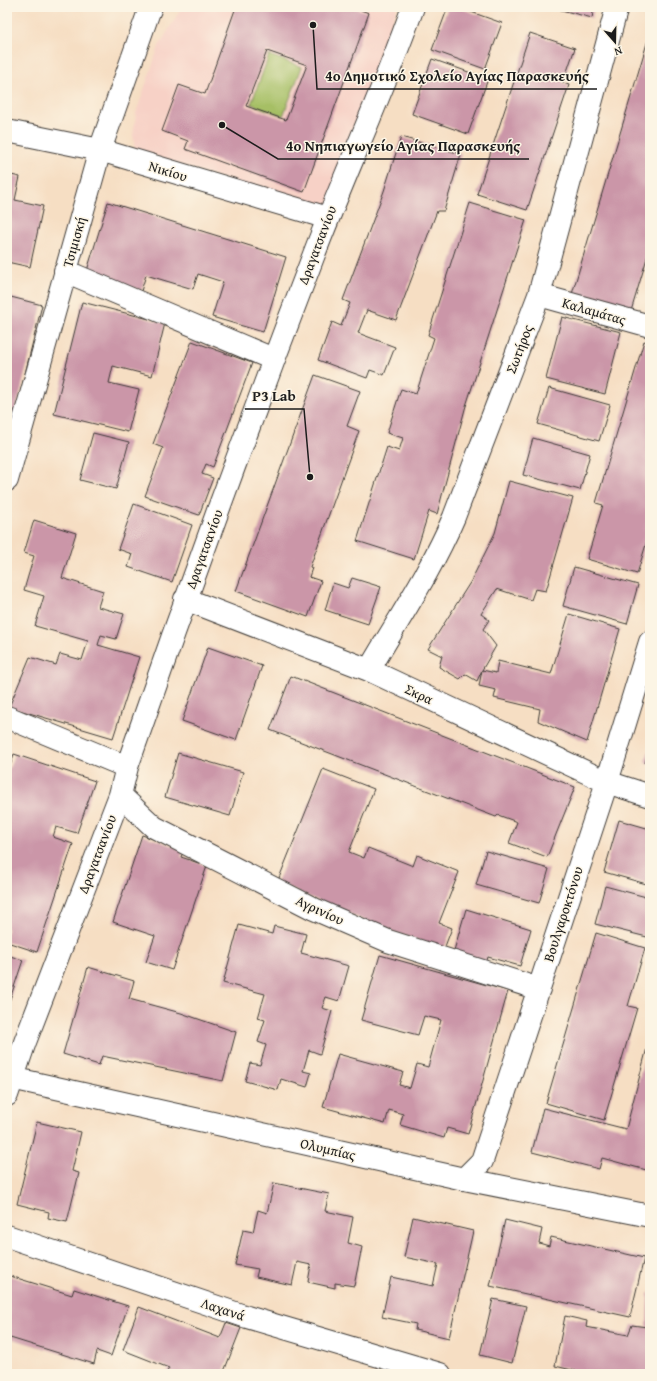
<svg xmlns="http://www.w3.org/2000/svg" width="657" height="1381" viewBox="0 0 657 1381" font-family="'Gentium Book Plus',serif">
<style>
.built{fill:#f7d1c6}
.green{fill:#a6bf65;stroke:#616e40}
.building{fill:#cb96a8;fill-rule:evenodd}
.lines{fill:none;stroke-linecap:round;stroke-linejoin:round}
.minor-casing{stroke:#3d3935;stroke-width:24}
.tertiary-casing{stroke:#3d3935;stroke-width:24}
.minor{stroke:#fff;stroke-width:22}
.tertiary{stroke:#fff;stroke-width:22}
.labels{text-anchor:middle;stroke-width:3;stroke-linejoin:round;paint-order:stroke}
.street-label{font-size:14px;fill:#1c1c1c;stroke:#fcf5e5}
.leader{fill:none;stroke:#1c1c1c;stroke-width:1.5}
.callout-dot{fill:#1c1c1c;stroke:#fcf5e5;stroke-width:1.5}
.callout-label{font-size:15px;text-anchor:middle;font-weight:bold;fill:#1c1c1c;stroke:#fcf5e5;stroke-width:3;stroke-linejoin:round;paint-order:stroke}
</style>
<rect width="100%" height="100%" fill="#fcf5e5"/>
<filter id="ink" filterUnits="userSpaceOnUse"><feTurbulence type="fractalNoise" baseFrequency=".025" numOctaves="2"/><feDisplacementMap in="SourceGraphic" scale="8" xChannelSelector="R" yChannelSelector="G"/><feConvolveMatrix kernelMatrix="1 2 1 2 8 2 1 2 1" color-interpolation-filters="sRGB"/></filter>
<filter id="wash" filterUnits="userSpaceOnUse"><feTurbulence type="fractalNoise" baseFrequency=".012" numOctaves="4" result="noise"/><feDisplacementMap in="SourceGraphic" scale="16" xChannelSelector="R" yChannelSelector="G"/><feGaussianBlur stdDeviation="0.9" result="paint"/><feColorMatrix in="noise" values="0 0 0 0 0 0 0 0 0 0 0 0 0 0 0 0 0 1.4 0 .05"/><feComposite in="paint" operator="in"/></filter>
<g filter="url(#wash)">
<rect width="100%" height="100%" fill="#f6dec3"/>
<path class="built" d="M182,7H397L340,184L324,212L135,150L133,135L136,113L159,46Z"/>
<path class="green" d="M269,55L302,67L283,116L251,104Z"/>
<g id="blocks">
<path class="building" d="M236,7H352L369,13L304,192L185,149L188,141L162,131L179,85L205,94ZM267,51L307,65L286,120L246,106Z
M448,7H457L502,23L485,69L432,50Z
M550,7H594L592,18Z
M530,33L575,48L563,83L569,85L527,210L477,194Z
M650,33V248L631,311L572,294Z
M432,59L488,79L468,134L412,114Z
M401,137L461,154L444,211H437L396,320L367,310L358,333L395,347L384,375L370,370L367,378L318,360L332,322L341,326L350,303L343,300L384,191Z
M7,174L20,177L15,200L43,206L30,267L7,262Z
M108,202L286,257L263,332L212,317L223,282L198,274L193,289L146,275L141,291L86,274Z
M470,203L526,220L465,409L437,514L429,511L414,559L357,541L387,447L399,451L403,438L387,433L401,389L416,394L434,338L428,335Z
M7,296L42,305L10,434L7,433Z
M82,302L165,323L152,376L113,366L109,383L139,390L128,432L54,414Z
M562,317L621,332L605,394L546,379Z
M192,341L252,363L213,467L206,464L202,474L213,478L199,515L145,496L163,448L153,444Z
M644,341L650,343V531L637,574L587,559L603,505L596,503Z
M315,375L360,391L347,426L359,431L310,567L312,568L309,577L321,581L308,617L236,591Z
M549,388L610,405L599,441L538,424Z
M93,433L129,442L116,489L80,480Z
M533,438L590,454L580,490L523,475Z
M509,481L573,498L546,591L535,589L531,600L497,589L481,614L489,620L483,629L496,646L482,670L496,673L498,661L551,674L569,614L620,629L587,742L538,721L540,709L494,698L496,690L479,686L482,670L477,681L465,674L460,679L439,667L442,656L428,649L471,581L495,533Z
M134,504L192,525L172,582L128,567L132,554L118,549Z
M34,520L76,533L62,578L103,591L98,607L124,614L116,639L101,635L98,645L139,657L113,738L9,707L30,657L56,665L60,654L82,660L88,641L35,626L44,596L24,590L34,556L24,553Z
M574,567L638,585L627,624L563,606Z
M352,578L381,587L368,624L325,610L333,583L348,588Z
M208,647L262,666L236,740L182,721Z
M291,676L575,787L547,857L509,843L517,822L498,815L496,817L270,730Z
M650,747V765L645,763Z
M178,753L243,772L230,816L165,797Z
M14,754L95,781L77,833L56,827L53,837L73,844L37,952L7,942V775Z
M323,769L374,789L349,852L364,858L368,848L413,866L417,855L459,872L439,923L452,928L444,949L387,930L277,883Z
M619,820L650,829V885L604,872Z
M142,835L184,850L181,857L207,866L172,970L146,962L155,936L113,922Z
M486,851L549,869L539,903L476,885Z
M605,886L650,898V928L647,937L595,924Z
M466,909L531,929L520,966L488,957L486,964L453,954Z
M239,925L272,934L274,926L306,934L301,953L349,966L339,1001L326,997L322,1008L332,1011L320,1054L309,1050L303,1071L311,1073L307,1087L281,1079L278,1090L245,1081L250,1063L260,1065L266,1045L258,1042L265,1020L258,1018L265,994L223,983Z
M596,933L645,948L628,1006L637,1008L604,1120L546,1103Z
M7,955L23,960L7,1008Z
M380,955L508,991L468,1134L447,1128L444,1138L400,1125L403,1114L389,1110L385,1124L323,1107L338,1054L403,1072L399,1085L410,1088L417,1064L428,1067L441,1020L424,1016L418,1035L361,1020Z
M88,967L134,981L129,999L181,1013L236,1032L223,1081L102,1056L99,1065L63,1054Z
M649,1040H650V1171L602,1158L599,1169L532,1152L543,1108L626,1129Z
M37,1122L81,1132L72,1171L79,1173L67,1222L48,1218L49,1212L17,1204Z
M274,1183L329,1194L325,1211L353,1217L348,1243L362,1247L354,1286L335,1283V1288L308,1282L311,1265L297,1262L292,1285L256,1277L258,1269L235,1265L243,1230L253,1232L258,1210L267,1213Z
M413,1217L473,1231L449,1338L415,1330L416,1324L382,1317L391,1277L433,1286L438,1264L404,1257Z
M505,1220L542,1229L539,1243L549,1246L551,1237L644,1258L630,1317L490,1286Z
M7,1275L72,1295L74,1289L128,1306L111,1356L97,1351L94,1364L7,1337Z
M648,1293H650V1374H576V1371L555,1366L565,1316L587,1321L586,1327L628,1335L632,1325L647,1327Z
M493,1299L526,1306L512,1363L480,1355Z
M139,1307L220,1338L226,1323L241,1328L223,1374H166L169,1368L123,1350Z"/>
</g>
</g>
<g filter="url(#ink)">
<use href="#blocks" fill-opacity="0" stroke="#3d3935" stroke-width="1"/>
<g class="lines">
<g class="minor-casing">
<path id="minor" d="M7,131L100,150L328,218
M65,271L273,359
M539,295L650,326
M7,480L100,150L148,14L151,7
M185,599L369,670L607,782L650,796
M369,670C398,620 431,571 454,517L539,295L617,7
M7,717L127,767
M120,795L154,827L314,909L388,941L539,989
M7,1095L25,1042L120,795L127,767C186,596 248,426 313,257C345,173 383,92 413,7
M464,1179L482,1161L607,782L650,642
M7,1236L247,1317L440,1374"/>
</g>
<g class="tertiary-casing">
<path id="tertiary" d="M7,1077L464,1179L650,1216"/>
</g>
<use href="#minor" class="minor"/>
<use href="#tertiary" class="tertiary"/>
</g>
</g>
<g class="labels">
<g class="street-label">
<text transform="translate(168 171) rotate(17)" y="5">Νικίου</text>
<text transform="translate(74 242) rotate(-74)" y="5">Τσιμισκή</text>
<text transform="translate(317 245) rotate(-69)" y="5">Δραγατσανίου</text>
<text transform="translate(594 311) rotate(16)" y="5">Καλαμάτας</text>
<text transform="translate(519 349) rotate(-69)" y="5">Σωτήρος</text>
<text transform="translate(204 549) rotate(-70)" y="5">Δραγατσανίου</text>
<text transform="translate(419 694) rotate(25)" y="5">Σκρα</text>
<text transform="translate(97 854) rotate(-69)" y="5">Δραγατσανίου</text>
<text transform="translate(320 910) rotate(25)" y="5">Αγρινίου</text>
<text transform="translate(563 914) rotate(-72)" y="5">Βουλγαροκτόνου</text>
<text transform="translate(328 1149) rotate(13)" y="5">Ολυμπίας</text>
<text transform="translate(223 1309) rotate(18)" y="5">Λαχανά</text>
</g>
</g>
<path class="leader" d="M313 25L317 89H597M222 125L278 159H529M310 477L304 409H245"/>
<g class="callout-dot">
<circle cx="313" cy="25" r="4"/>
<circle cx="222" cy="125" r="4"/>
<circle cx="310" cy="477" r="4"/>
</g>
<g class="callout-label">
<text x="457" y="81">4ο Δημοτικό Σχολείο Αγίας Παρασκευής</text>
<text x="403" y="151">4ο Νηπιαγωγείο Αγίας Παρασκευής</text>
<text x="274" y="401">P3 Lab</text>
</g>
<rect width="657" height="1381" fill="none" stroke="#fcf5e5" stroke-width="24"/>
<g transform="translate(615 42) rotate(160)" stroke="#fcf5e5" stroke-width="3" paint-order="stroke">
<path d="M0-3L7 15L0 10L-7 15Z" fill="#1c1c1c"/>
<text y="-6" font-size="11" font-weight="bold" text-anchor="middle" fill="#1c1c1c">N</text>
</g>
</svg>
